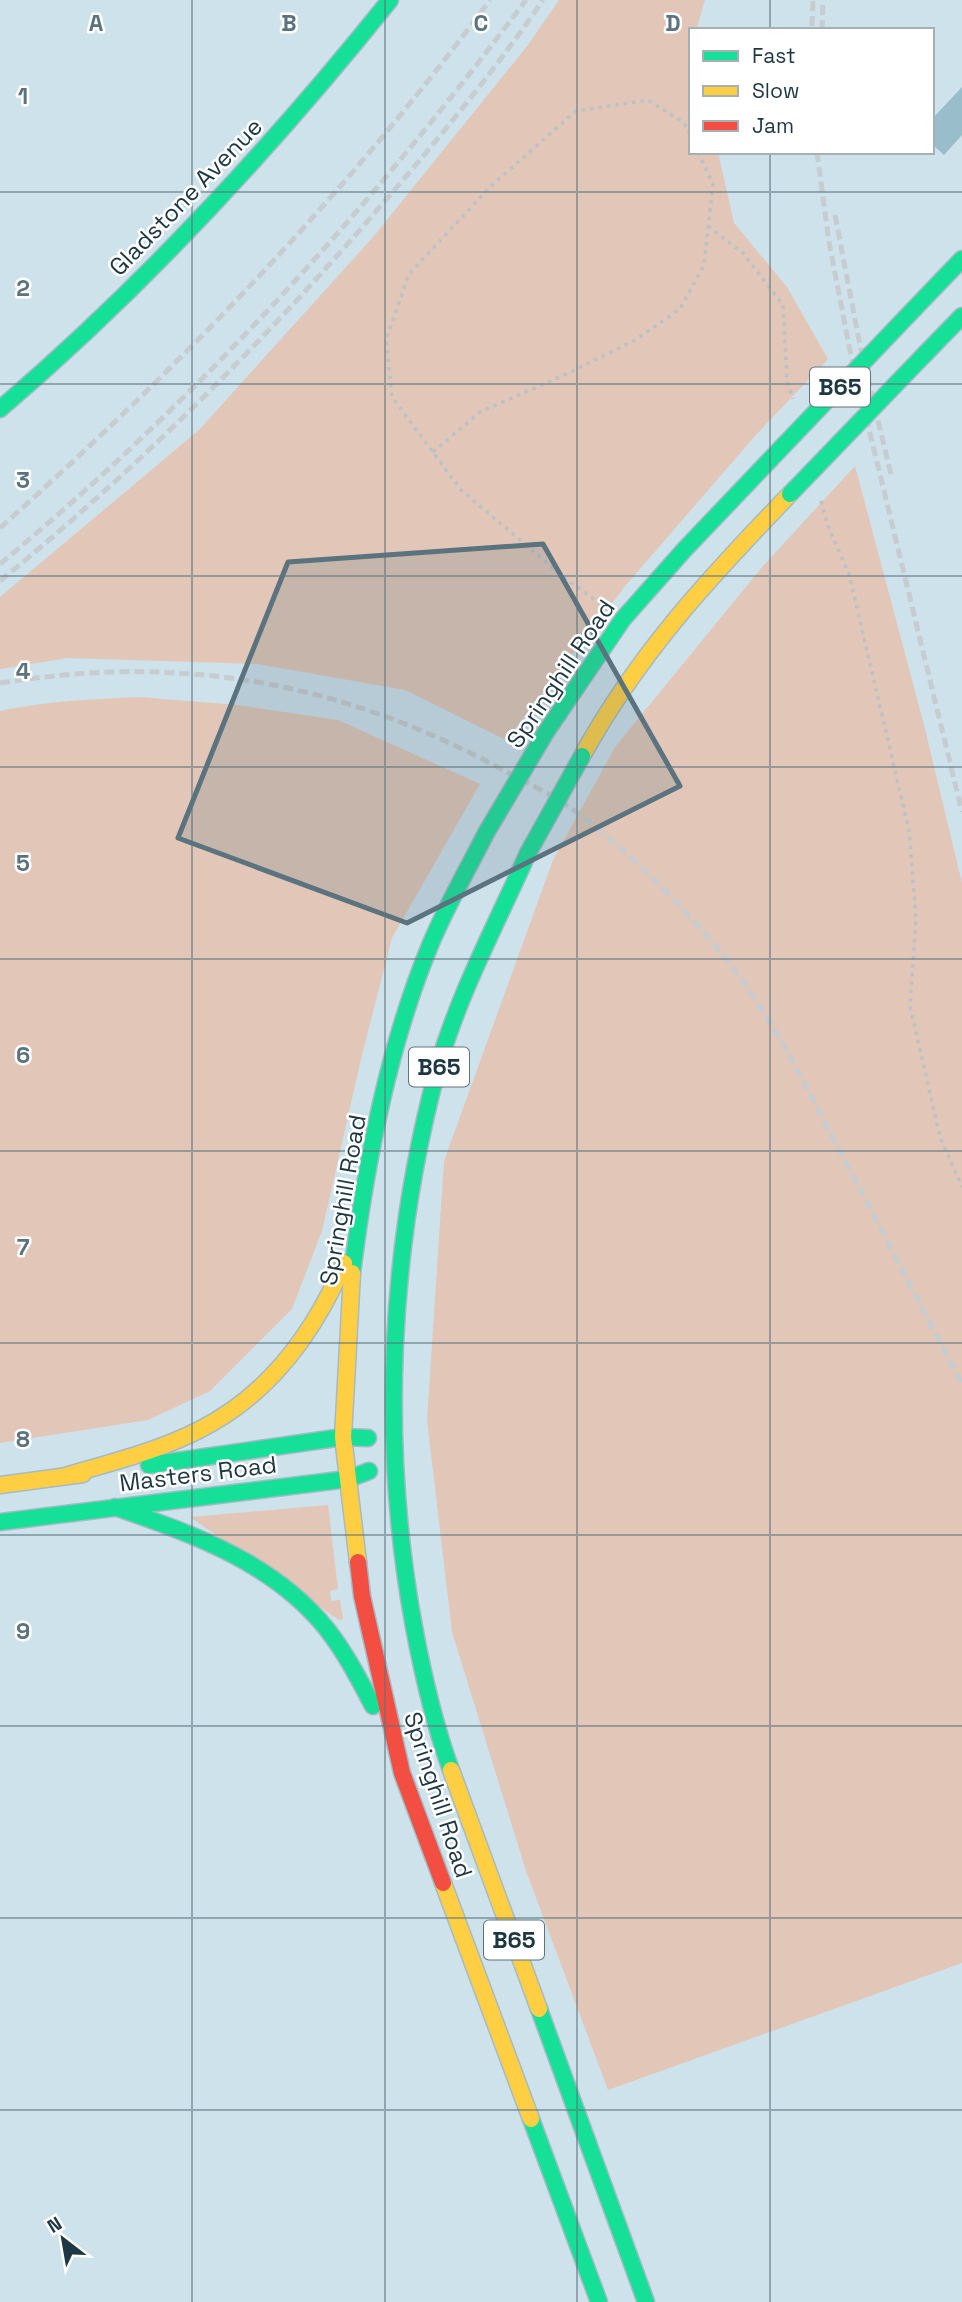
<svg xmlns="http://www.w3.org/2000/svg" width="962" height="2302" viewBox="0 0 962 2302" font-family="'Space Grotesk',sans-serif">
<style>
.green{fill:#e2c6b7}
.building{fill:#99bdcb}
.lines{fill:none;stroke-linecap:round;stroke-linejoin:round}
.fast-casing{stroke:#a5bac4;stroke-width:19}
.slow-casing{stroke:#a5bac4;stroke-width:19}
.jam-casing{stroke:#a5bac4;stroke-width:19}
.path{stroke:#b9c2c6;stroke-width:3.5;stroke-dasharray:3.5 5;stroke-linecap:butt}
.fast{stroke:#16e098;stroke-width:16}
.slow{stroke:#ffcf43;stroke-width:16}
.jam{stroke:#f24e42;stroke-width:16}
.rail{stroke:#c6cccf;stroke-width:5;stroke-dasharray:10 5;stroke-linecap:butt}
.fast-bridge-casing{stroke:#a5bac4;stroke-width:19;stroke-linecap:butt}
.fast-bridge{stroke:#16e098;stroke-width:16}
.marked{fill:#5b737e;fill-opacity:0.2;stroke:#5b737e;stroke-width:5;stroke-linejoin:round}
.grid{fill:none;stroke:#5b737e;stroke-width:2;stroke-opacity:0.55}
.labels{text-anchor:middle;stroke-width:5;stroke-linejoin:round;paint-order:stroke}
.shield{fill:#fff;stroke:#61737b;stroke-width:2}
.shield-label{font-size:23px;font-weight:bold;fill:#1d3743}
.street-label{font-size:24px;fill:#1d3743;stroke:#fff}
.grid-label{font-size:23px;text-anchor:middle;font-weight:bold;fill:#5b737e;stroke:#fff;stroke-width:5;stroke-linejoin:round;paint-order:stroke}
</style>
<rect width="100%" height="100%" fill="#cee2eb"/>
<path class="green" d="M559,0H705L696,30H691V152H718L734,223L787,287L828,359L755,436L626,585L506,740L405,690L257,664L68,658L0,669V597L199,430L374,236L528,45Z
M855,466L924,725L962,883V1963L608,2090L526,1871L452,1632L427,1420L444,1161L553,860L615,747L763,566Z
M140,697L238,705L338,720L480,784L392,938L361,1059L322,1231L292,1309L210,1391L148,1420L0,1443V711C46,701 92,699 140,697Z
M328,1505L338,1589L330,1591L331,1601L340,1600L343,1619L339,1620L190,1517Z"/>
<path class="building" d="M962,87V135L944,155L932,144V119Z"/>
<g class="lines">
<g class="fast-casing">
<path id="fast" d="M914,309L962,259
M924,355L962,316
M0,409C143,287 272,147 390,0
M546,732L623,619L685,549L766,464
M352,1273C366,1163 388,1046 431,943C447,905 468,869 486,833
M149,1465L343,1437L368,1438
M115,1507C192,1534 273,1562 326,1628C345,1652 359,1679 373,1706
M0,1522L348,1479L369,1471
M451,1770C434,1724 423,1675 414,1627C380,1443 389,1248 438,1067C459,993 497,923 528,853
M539,2009L646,2302
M531,2119L599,2302"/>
</g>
<g class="slow-casing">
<path id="slow" d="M582,756C639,653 709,578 790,494
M352,1273L343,1437L358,1562
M62,1477C108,1463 156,1452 199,1430C269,1395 314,1333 344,1263
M0,1485L83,1474
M451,1770L539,2009
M443,1883L531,2119"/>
</g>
<g class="jam-casing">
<path id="jam" d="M358,1562L362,1596L402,1773L443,1883"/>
</g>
<path class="path" d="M708,226L743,253L783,305L787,381L793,399
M433,452L480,412L571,372L635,340L680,309L704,265L713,184L698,152
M821,501L828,526L849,574L909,830L916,918L910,1006L940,1137L962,1187
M601,604L567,580L461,490L392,397L386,340L409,274L490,187L576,111L648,100L684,123L691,136"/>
<use href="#fast" class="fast"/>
<use href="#slow" class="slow"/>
<use href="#jam" class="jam"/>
<path class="rail" d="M812,26L813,0
M822,30L823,0
M817,152L829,242L850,351L962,812
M835,215L859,340L891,475
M0,528C180,367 346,195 490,0
M0,564C200,398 371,207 526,0
M0,581C137,469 263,343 378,209C436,142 493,73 543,0
M0,683C58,674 117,669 176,673C293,679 403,715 505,771C530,784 556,797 579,814C633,855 699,921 739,976C778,1029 807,1088 837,1146C879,1225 920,1304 962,1384"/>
<g class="fast-bridge-casing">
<path id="fast-bridge" d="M766,464L914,309
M790,494L924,355
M486,833L546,732
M528,853L582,756"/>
</g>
<use href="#fast-bridge" class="fast-bridge"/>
</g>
<path class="marked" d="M543,544L680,786L407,923L178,838L288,562Z"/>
<path class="grid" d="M192,0V2302M385,0V2302M577,0V2302M770,0V30M770,152V2302M0,192H962M0,384H962M0,576H962M0,767H962M0,959H962M0,1151H962M0,1343H962M0,1535H962M0,1726H962M0,1918H962M0,2110H962"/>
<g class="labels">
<g class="shield">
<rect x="810" y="367.5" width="60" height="39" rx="5"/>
<rect x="409" y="1047.5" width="60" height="39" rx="5"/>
<rect x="484" y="1920.5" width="60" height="39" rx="5"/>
</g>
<g class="shield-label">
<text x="840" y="395">B65</text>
<text x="439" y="1075">B65</text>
<text x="514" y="1948">B65</text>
</g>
<g class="street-label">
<text transform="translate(186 197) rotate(-46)" y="8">Gladstone Avenue</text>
<text transform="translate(561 674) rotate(-56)" y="8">Springhill Road</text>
<text transform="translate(343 1200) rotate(-80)" y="8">Springhill Road</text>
<text transform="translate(198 1474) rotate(-7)" y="8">Masters Road</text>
<text transform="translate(438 1795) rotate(72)" y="8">Springhill Road</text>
</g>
</g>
<g class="grid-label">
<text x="96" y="31">A</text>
<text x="289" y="31">B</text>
<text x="481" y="31">C</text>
<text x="673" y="31">D</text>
<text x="23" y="104">1</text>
<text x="23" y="296">2</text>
<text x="23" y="488">3</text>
<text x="23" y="679">4</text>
<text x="23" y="871">5</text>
<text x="23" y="1063">6</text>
<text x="23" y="1255">7</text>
<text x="23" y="1447">8</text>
<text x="23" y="1639">9</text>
</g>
<rect x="689" y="28" width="245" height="126" fill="#ffffff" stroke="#a5afb4" stroke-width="2"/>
<rect x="703" y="51" width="35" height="10" fill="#16e098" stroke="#a5afb4" stroke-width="2"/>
<text x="752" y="63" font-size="21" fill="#1d3743">Fast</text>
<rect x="703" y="86" width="35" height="10" fill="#ffcf43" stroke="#a5afb4" stroke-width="2"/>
<text x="752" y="98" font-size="21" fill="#1d3743">Slow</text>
<rect x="703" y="121" width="35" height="10" fill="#f24e42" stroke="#a5afb4" stroke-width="2"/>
<text x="752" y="133" font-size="21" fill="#1d3743">Jam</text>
<g transform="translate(63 2239) rotate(329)" stroke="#ffffff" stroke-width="5" paint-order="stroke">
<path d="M0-5L12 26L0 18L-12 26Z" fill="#1d3743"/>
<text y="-10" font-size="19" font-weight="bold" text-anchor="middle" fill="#1d3743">N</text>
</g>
</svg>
